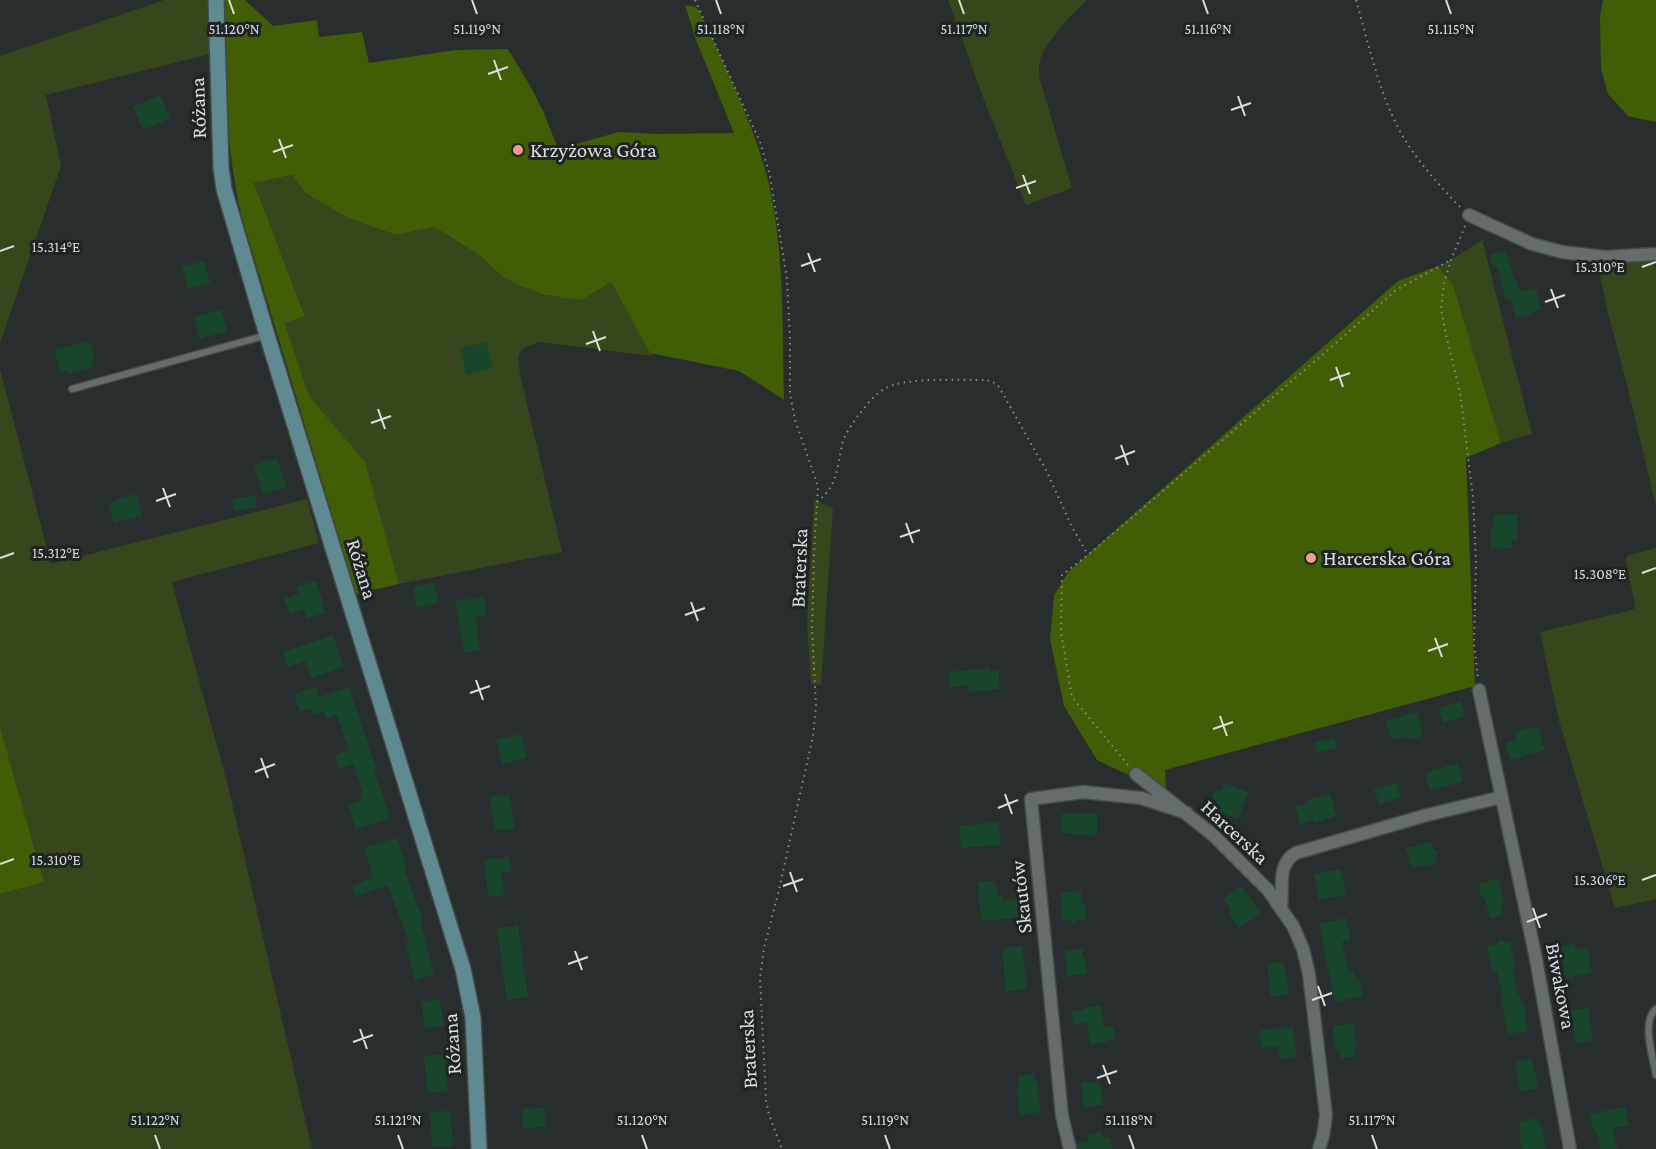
<svg xmlns="http://www.w3.org/2000/svg" width="1656" height="1149" viewBox="0 0 1656 1149" font-family="'Crimson Pro',serif">
<style>
.green{fill:#36481b}
.forest{fill:#415d05}
.building{fill:#18462d}
.lines{fill:none;stroke-linecap:round;stroke-linejoin:round}
.lane-casing{stroke:#444a49;stroke-width:9}
.street-casing{stroke:#444a49;stroke-width:15}
.secondary-casing{stroke:#444a49;stroke-width:18}
.path{stroke:#898e8d;stroke-width:2;stroke-dasharray:1.5 4.5;stroke-linecap:butt}
.lane{stroke:#646d6c;stroke-width:6}
.street{stroke:#646d6c;stroke-width:12}
.secondary{stroke:#608a92;stroke-width:15}
.ticks{fill:none;stroke:#dadfde;stroke-width:2}
.poi-dot{fill:#f39f83;stroke:#1d2423;stroke-width:2}
.labels{text-anchor:middle;stroke-width:6;stroke-linejoin:round;paint-order:stroke}
.street-label{font-size:21px;fill:#dadfde;stroke:#1d2423}
.poi-label{font-size:21px;fill:#dadfde;stroke:#1d2423;text-anchor:start}
.ticks-label{font-size:15px;text-anchor:middle;fill:#dadfde;stroke:#1d2423;stroke-width:6;stroke-linejoin:round;paint-order:stroke}
</style>
<rect width="100%" height="100%" fill="#272e2d"/>
<path class="green" d="M164,0H207L210,54L46,95L61,166L0,343V56Z
M948,0H1087C1073,13 1048,39 1041,57C1038,64 1039,72 1040,80L1072,188L1026,205L984,100Z
M292,175L305,193L348,218L396,235L435,227L479,255L502,276L520,286L545,295L582,300L611,282L652,356L541,342C514,348 517,355 521,379L562,552L399,584L364,462L309,396L285,323L305,315L254,183Z
M1484,239L1483,243L1532,434L1501,443L1453,285L1438,266L1451,260Z
M1653,256L1656,270V506L1627,385L1608,313L1598,265Z
M0,369L51,564L307,499L319,543L172,582L228,786L312,1149H0V894L44,882L0,727Z
M814,500L833,508L821,685L811,684L807,623Z
M1656,548V899L1615,908L1559,721L1540,632L1632,610L1635,608V605L1626,560L1627,556Z"/>
<path class="forest" d="M222,0H245L273,26L317,20L319,37L362,32L369,63L455,50L508,49L532,89L544,113L558,149L619,132L657,134L734,133L696,40L685,5L695,7L699,10C724,64 751,118 767,176C785,247 782,326 784,400L739,371L650,353L611,282L582,300L545,295L520,286L502,276L479,255L435,227L396,235L348,218L305,193L292,175L254,183L305,316L285,323L309,396L365,462L399,584L356,594L242,218C225,146 225,73 222,0Z
M1603,0H1656V122L1628,116L1608,94L1601,69L1600,16Z
M1438,266L1453,285L1501,443L1466,458L1475,686L1165,770L1166,787L1170,793L1156,781L1124,773L1097,760L1064,706L1050,639L1054,595L1069,571L1398,281Z
M0,727L44,882L0,894Z"/>
<path class="building" d="M160,95L170,118L143,130L133,107Z
M1506,251L1515,282L1517,281L1520,291L1536,288L1541,310L1531,312V315L1516,318L1511,299L1506,300L1497,266L1493,267L1490,255Z
M204,261L210,283L188,289L182,267Z
M221,310L227,331L200,339L194,317Z
M87,341V343L90,342L95,359H91L93,367L68,374L67,371L60,372L54,350Z
M486,342L493,368L466,375L460,348Z
M277,458L286,487L263,494L254,465Z
M137,494L142,516L114,523L109,503L116,501L115,500Z
M255,495L257,507L235,511L232,500Z
M1517,514L1518,540L1512,541L1513,548L1491,549L1490,529L1494,528L1493,515Z
M316,581L326,612L307,619L304,609L290,614L284,599L299,594L296,587Z
M434,583L438,603L416,607L413,587Z
M484,597L487,615L475,617L480,650L464,653L455,601Z
M333,635L344,667L311,678L305,661L288,667L283,652Z
M990,668V671L998,670L1000,689L968,692V685L950,687L948,672Z
M316,687L319,697L349,687L376,768L374,769L390,818L356,829L348,805L362,800L360,793L362,792L353,764L339,769L335,755L349,750L337,715L326,719L324,711L313,715L311,708L300,711L294,694Z
M1461,701L1465,716L1443,723L1439,708Z
M1417,712L1423,736L1409,740L1408,736L1392,740L1386,721Z
M1531,727L1532,729L1538,727L1545,750L1510,760L1505,743L1517,740L1514,732Z
M521,734L527,758L502,764L496,740Z
M1334,738L1337,748L1317,753L1314,743Z
M1458,763L1463,782L1430,790L1425,773Z
M1224,783L1248,792L1238,819L1213,809L1217,801L1212,799L1216,789L1221,791Z
M1397,783L1401,798L1379,804L1374,789Z
M509,794L515,828L495,831L489,797Z
M1330,794L1336,816L1314,823L1313,820L1300,824L1295,806L1308,803V800Z
M1074,813L1097,814V836L1061,833L1062,814H1074Z
M999,822L1001,845L961,848L959,826Z
M397,838L407,870L405,871L422,919L420,920L434,974L415,980L406,943H409L388,885L355,896L352,886L373,878L364,848Z
M1431,842L1433,850L1439,852L1435,858L1437,863L1423,867L1422,865L1412,868L1406,848Z
M509,857L511,872L501,873L504,895L488,897L484,860Z
M1341,869L1346,895L1319,900L1314,874Z
M1490,878L1494,881L1499,880L1504,903H1500L1503,915L1490,918L1485,898H1481L1479,884L1487,882Z
M996,881L998,895H1003V900L1017,899L1018,918L981,921L978,882Z
M1241,886L1261,912L1239,928L1228,913L1231,910L1223,899Z
M1081,891L1082,904H1085L1086,919L1076,920L1073,923L1069,920L1062,921L1060,893Z
M1346,918L1351,940L1342,942L1349,973L1354,972L1356,980L1360,979L1363,996L1335,1002L1319,924Z
M518,925L528,997L507,1000L497,928Z
M1499,940L1505,942L1510,941L1516,967L1512,968L1518,995L1520,994L1521,1002L1523,1001L1528,1031L1508,1034L1501,998H1503L1497,972L1493,973L1487,947L1497,944Z
M1574,944L1576,949L1587,947L1592,973L1566,978L1559,947Z
M1022,946L1027,989L1005,991L1003,948Z
M1082,949L1083,958H1085L1087,974L1067,976L1065,951Z
M1284,961L1289,994L1271,997L1267,964Z
M439,999L444,1026L425,1029L421,1002Z
M1101,1005L1104,1027L1113,1026L1115,1039H1109V1041L1090,1044L1087,1023L1074,1024L1072,1011L1085,1010V1008Z
M1588,1008L1593,1040L1576,1043L1571,1011Z
M1354,1023L1357,1048H1355L1356,1057L1340,1058L1339,1050H1336L1333,1026Z
M1293,1026L1297,1056L1280,1059L1278,1046L1261,1048L1259,1031Z
M444,1054L448,1091L428,1093L424,1056Z
M1532,1058L1538,1088L1521,1092L1515,1062Z
M1034,1073L1035,1082L1037,1081L1041,1112L1020,1115L1017,1089L1019,1088L1018,1076Z
M1100,1081L1103,1105L1084,1107L1081,1083Z
M1626,1107L1629,1125L1613,1128L1617,1149H1600L1597,1132L1594,1133L1590,1114Z
M544,1108L546,1127L523,1128L522,1109Z
M450,1111L453,1146L432,1147L430,1112Z
M1538,1118L1540,1127H1542L1546,1149H1522L1519,1132L1521,1131L1519,1122Z
M1101,1132L1103,1138L1109,1137L1112,1149H1078L1077,1144L1089,1141L1088,1135Z"/>
<g class="lines">
<g class="lane-casing">
<path id="lane" d="M72,389L267,335
M1656,1009C1641,1022 1653,1057 1656,1075"/>
</g>
<g class="street-casing">
<path id="street" d="M1469,215L1532,244L1562,252L1605,257L1656,254
M1479,690L1535,954L1570,1149
M1136,774L1213,835L1268,890L1293,926L1303,949L1309,974L1326,1115L1323,1136L1319,1149
M1281,906C1284,887 1276,865 1296,853L1427,815L1502,797
M1070,1149L1062,1116L1031,799L1083,792L1141,798L1187,813"/>
</g>
<g class="secondary-casing">
<path id="secondary" d="M216,0L221,168L224,189L267,335L463,969L473,1018L479,1149"/>
</g>
<path class="path" d="M695,0L760,142L770,176L787,279L790,341V394L795,420L818,486L814,553L812,631L816,706L813,736L778,894L764,948L760,978L766,1100L769,1115L782,1149
M1356,0C1369,45 1379,94 1402,135C1418,162 1439,185 1460,207
M1465,226L1451,260L1444,283L1441,309L1446,335L1460,392L1473,497L1476,562L1474,644L1478,678
M817,502C837,487 837,469 842,445C844,435 851,426 857,417C865,407 874,394 886,388C906,377 962,380 986,380L993,382L999,387L1047,472L1072,527L1088,555
M1128,765L1072,697L1061,632L1062,575L1088,555L1327,351L1396,290L1449,261"/>
<use href="#lane" class="lane"/>
<use href="#street" class="street"/>
<use href="#secondary" class="secondary"/>
</g>
<path class="ticks" d="M229,0L234,14M472,0L477,14M716,0L721,14M959,0L964,14M1203,0L1208,14M1446,0L1451,14M494,60L501,80M488,74L508,67M1238,96L1245,116M1231,110L1251,103M279,139L286,158M273,152L293,145M1023,175L1030,194M1016,188L1036,181M0,251L14,246M808,253L815,272M801,266L821,259M1642,267L1656,262M1551,289L1558,308M1545,302L1565,295M593,331L600,351M586,344L606,337M1336,367L1343,387M1330,380L1350,373M378,409L385,429M371,423L391,416M1121,445L1128,465M1115,459L1135,451M163,488L170,507M156,501L176,494M906,523L913,543M900,537L920,530M0,558L14,553M1642,573L1656,568M691,602L698,621M685,615L705,608M1435,638L1442,657M1428,651L1448,644M476,680L483,700M470,693L490,686M1220,716L1227,736M1213,729L1233,722M261,758L268,778M255,772L275,764M1005,794L1012,814M998,808L1018,800M0,864L14,859M790,872L797,892M1642,880L1656,875M783,886L803,879M1533,908L1540,928M1527,922L1547,914M575,951L582,970M568,964L588,957M1318,986L1325,1006M1312,1000L1332,993M360,1029L367,1049M353,1042L373,1035M1103,1065L1110,1084M1097,1078L1117,1071M155,1135L160,1149M398,1135L403,1149M642,1135L647,1149M885,1135L890,1149M1129,1135L1134,1149M1372,1135L1377,1149"/>
<g class="poi-dot">
<circle cx="518" cy="150" r="6"/>
<circle cx="1311" cy="558" r="6"/>
</g>
<g class="labels">
<g class="street-label">
<text transform="translate(198 108) rotate(-92)" y="7">Różana</text>
<text transform="translate(799 568) rotate(-88)" y="7">Braterska</text>
<text transform="translate(362 569) rotate(73)" y="7">Różana</text>
<text transform="translate(1235 832) rotate(43)" y="7">Harcerska</text>
<text transform="translate(1021 897) rotate(-96)" y="7">Skautów</text>
<text transform="translate(1561 986) rotate(79)" y="7">Biwakowa</text>
<text transform="translate(452 1044) rotate(-94)" y="7">Różana</text>
<text transform="translate(748 1049) rotate(-93)" y="7">Braterska</text>
</g>
<g class="poi-label">
<text x="530" y="157">Krzyżowa Góra</text>
<text x="1323" y="565">Harcerska Góra</text>
</g>
</g>
<g class="ticks-label">
<text x="234" y="34">51.120°N</text>
<text x="477" y="34">51.119°N</text>
<text x="721" y="34">51.118°N</text>
<text x="964" y="34">51.117°N</text>
<text x="1208" y="34">51.116°N</text>
<text x="1451" y="34">51.115°N</text>
<text x="56" y="252">15.314°E</text>
<text x="1600" y="272">15.310°E</text>
<text x="56" y="558">15.312°E</text>
<text x="1600" y="579">15.308°E</text>
<text x="56" y="865">15.310°E</text>
<text x="1600" y="885">15.306°E</text>
<text x="155" y="1125">51.122°N</text>
<text x="398" y="1125">51.121°N</text>
<text x="642" y="1125">51.120°N</text>
<text x="885" y="1125">51.119°N</text>
<text x="1129" y="1125">51.118°N</text>
<text x="1372" y="1125">51.117°N</text>
</g>
</svg>
